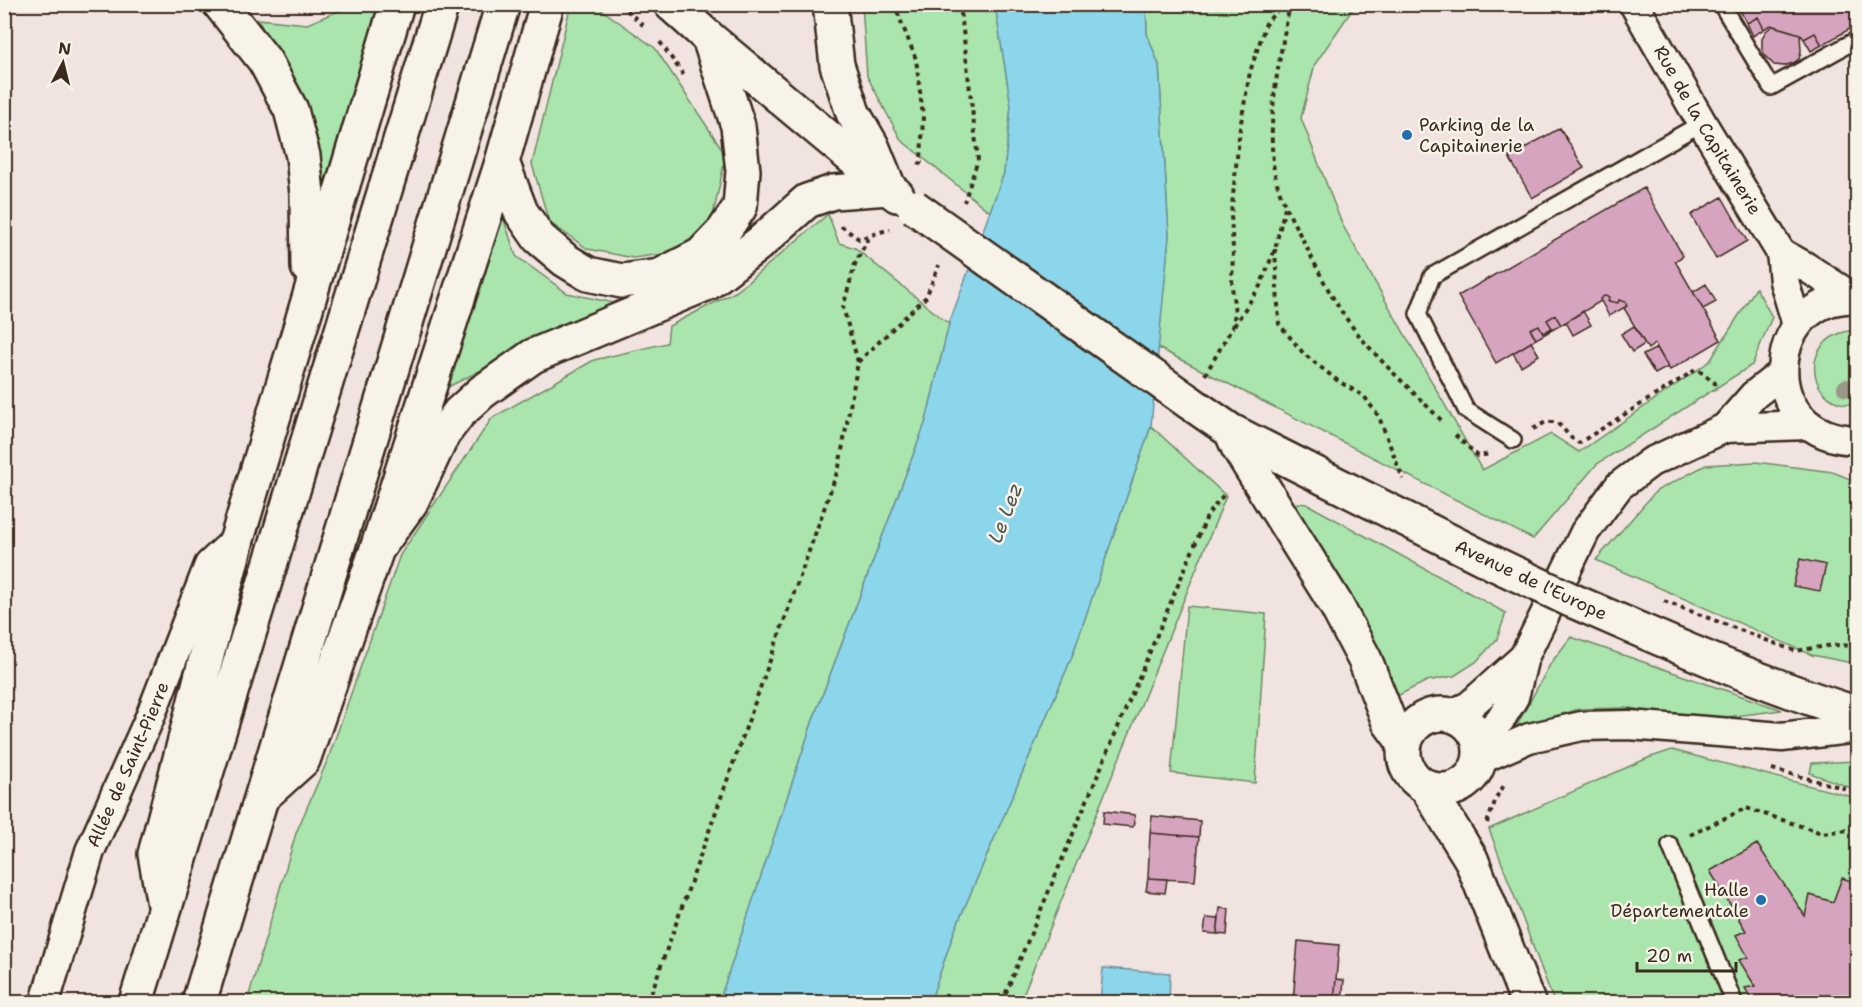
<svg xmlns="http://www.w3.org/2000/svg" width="1862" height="1007" viewBox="0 0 1862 1007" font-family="'Shantell Sans',sans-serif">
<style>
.green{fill:#a9e5ac;stroke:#728865;stroke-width:1.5}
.water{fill:#8cd6ec;stroke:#6c919a;stroke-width:1.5}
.building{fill:#d7a4bf;stroke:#3b2a1e;stroke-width:1.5}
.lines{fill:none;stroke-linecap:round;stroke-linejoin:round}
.lane-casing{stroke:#3b2a1e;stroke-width:20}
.street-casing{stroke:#3b2a1e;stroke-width:33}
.secondary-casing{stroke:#3b2a1e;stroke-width:38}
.primary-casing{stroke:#3b2a1e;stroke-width:38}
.path{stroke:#3b2a1e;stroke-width:4;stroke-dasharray:4.5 4.5;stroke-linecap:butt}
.lane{stroke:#f7f3e8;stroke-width:15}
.street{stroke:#f7f3e8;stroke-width:28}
.secondary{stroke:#f7f3e8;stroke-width:33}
.primary{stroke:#f7f3e8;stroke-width:33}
.secondary-bridge-casing{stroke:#3b2a1e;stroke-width:38;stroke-linecap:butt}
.secondary-bridge{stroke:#f7f3e8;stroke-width:33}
.tree{fill:#9c9789}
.poi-dot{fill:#1f6fb2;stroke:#f7f3e8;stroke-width:2}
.labels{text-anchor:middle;stroke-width:5;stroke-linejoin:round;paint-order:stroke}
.poi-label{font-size:18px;fill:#3b2a1e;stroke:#f7f3e8;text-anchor:start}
.street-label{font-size:18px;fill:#3b2a1e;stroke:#f7f3e8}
.water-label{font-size:20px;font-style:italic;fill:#4f5552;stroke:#f7f3e8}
</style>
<rect width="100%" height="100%" fill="#f1e3e0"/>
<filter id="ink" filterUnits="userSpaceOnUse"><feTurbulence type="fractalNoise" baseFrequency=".0167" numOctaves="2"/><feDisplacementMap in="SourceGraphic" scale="12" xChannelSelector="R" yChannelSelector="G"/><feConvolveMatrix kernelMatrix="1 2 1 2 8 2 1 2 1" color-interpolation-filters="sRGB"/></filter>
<g filter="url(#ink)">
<path class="green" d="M571,4L595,5L655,48L726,155L712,220L678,252L633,258L588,249L549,222L532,164Z
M353,5H378L323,201L318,140L258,19L307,24Z
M862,5H995L1011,106L1004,173L990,212L901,140L867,76Z
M1146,5H1359L1354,7L1315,64L1301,118L1342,224L1482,470L1551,434L1579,452L1710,361L1756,288L1772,317L1752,365L1597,464L1533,539L1158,348L1169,236L1159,65L1147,34Z
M828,214L839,243L855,248L949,324L926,421L813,720L719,1002H247L296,833L328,759L400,555L492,418L594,360L667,343L669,326L737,291Z
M503,217L516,256L567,293L614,303L446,388Z
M1848,331L1857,332L1858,404C1809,411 1796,342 1848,331Z
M1151,426L1226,496L1020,1002H930L954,932L1071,659Z
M1755,462L1833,472L1857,482V664L1812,655L1596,560L1656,491L1706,465Z
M1297,503L1307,504L1506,613L1497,639L1476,662L1454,676L1427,681L1395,697L1298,513Z
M1187,606L1266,614L1255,783L1171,773Z
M1571,637L1782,710L1696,721L1630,708L1579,709L1525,726L1517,725L1551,663Z
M1672,750L1857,798V1002H1554L1489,829L1648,758Z
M1857,761V790L1810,773L1812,763Z"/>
<path class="water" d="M995,5H1146L1147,34L1159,65L1169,236L1151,426L1071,659L954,932L930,1002H719L813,720L926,421L949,324L1004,173L1011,106Z
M1103,968L1170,973L1169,1002H1100Z"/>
<path class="building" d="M1736,4H1858V24L1822,45L1815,33L1804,39L1800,34L1771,25L1764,29L1758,17L1747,23Z
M1758,17L1764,29L1753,36L1747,23Z
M1773,26L1800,34L1801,51L1799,59L1793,63L1784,66L1774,65L1765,56L1762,50V38L1766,31Z
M1815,33L1822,45L1811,51L1804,39Z
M1560,128L1584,168L1532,198L1509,157Z
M1644,188L1683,256L1675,261L1721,340L1670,370L1655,344L1648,349L1624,308L1627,306L1625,302L1619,300L1618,303L1608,301L1609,297L1604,296L1600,299L1601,301L1561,325L1555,315L1547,320L1552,328L1543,333L1539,325L1530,329L1536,339L1496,363L1458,296Z
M1722,197L1747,241L1716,259L1691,215Z
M1706,284L1716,302L1703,309L1693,292Z
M1604,296L1609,297L1608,301L1618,303L1619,300L1625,302L1627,306L1609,316L1600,299Z
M1583,311L1591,325L1573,335L1566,322Z
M1555,315L1561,325L1536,339L1530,329L1539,325L1543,333L1552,328L1547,320Z
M1634,326L1645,344L1632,352L1621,334Z
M1531,342L1539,355L1521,366L1513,353Z
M1657,348L1668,367L1655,374L1643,355Z
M1800,559L1826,565L1820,591L1793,586Z
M1104,811L1135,815L1133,827L1103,824Z
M1152,816L1200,821L1199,837L1150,833Z
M1150,833L1199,837L1195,881L1148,878Z
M1757,844L1805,916L1810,895L1833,902L1842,878L1858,883V1002H1753L1745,988L1755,986L1739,960L1748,957L1736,935L1746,931L1710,871Z
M1148,878L1167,879L1165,893L1146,891Z
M1220,908L1229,909L1227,935L1217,934Z
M1206,918L1219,919L1217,934L1204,933Z
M1298,941L1339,945L1334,1002H1293Z
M1336,979L1344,980L1342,1002H1334Z"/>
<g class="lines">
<g class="lane-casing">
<path id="lane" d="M1721,4L1771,87L1858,39
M1513,440L1466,410L1418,314L1432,276L1702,123
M1670,845L1734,1002"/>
</g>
<g class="street-casing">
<g id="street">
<path id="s1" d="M1634,4L1702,123L1781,253L1784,281L1797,325"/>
<path d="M1781,253L1806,267L1854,298"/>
<path d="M1858,299C1765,292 1752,439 1858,440"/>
<path d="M1725,428L1754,395L1782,373"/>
<path d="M1450,715L1469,706L1524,657"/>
<path d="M1479,742L1500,720L1514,697L1524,657L1585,532L1619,486L1651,462L1725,428L1809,425"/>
<path d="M1479,760L1529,738L1582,726L1629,725L1782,737L1858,728"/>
<path id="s2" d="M45,1002L90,851L150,717L209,565L237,539"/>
</g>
</g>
<g class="secondary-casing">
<path id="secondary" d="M671,4L709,38L897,195
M1189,402L1231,431L1491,562
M1231,431L1238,447L1335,603L1365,660L1389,722L1405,744
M1571,600C1665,641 1759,683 1858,714
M1404 752a38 38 0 1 1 76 0a38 38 0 1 1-76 0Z
M1426,786L1471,859L1528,1002"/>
</g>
<g class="primary-casing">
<path id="primary" d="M220,4L265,61L291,110L303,156L307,194L308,267
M502,162L521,212L539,238L565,260L588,274L622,281L660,276L701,255L723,232L740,207L743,171L738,126L709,38
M377,549L411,502L443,434L459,413L482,392L533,356L708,283L761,242L807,201L833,192L889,188L872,146L853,113L837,65L830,4
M262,797L303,760L377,549L502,162L547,4
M164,905L155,854L172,790L237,539L397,4
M136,1002L442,4
M199,1002L503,4"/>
</g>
<path class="path" d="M620,4L644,26
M894,4L916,59L923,116L921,162L917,168
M960,4L978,160L964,202
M1290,4C1280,57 1268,109 1273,162C1276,192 1290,216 1304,242C1318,270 1332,300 1351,325C1377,360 1412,390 1442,421
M660,42L685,77
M841,226L859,239L890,229
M1275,249L1279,324L1304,354L1338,381L1364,396L1379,417L1403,479
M1234,326L1260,286L1275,249L1285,207
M858,362L926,297L939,265
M1205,375L1232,328L1235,314L1232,286L1233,249L1231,215L1240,128L1250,72L1266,23L1283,4
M1533,429L1546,422H1556C1564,428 1570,439 1579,443L1697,369L1715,383L1716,390
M1455,435L1478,456L1490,454
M1664,601L1795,651L1833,645L1858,646
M1772,769L1858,792
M1487,823L1497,796L1505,784
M1690,835L1746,808L1822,833L1858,829
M648,1002L839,467L858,362L843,307L855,264L870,235
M1002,1002L1208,514L1226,492"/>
<use href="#lane" class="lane"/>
<use href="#street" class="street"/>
<use href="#secondary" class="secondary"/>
<use href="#primary" class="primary"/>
<g class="secondary-bridge-casing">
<path id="secondary-bridge" d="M914,207L1189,402
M1491,562L1571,600"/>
</g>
<use href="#secondary-bridge" class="secondary-bridge"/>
</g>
<circle class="tree" cx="1846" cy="388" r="9"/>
</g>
<g class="poi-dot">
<circle cx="1407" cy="135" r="6"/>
<circle cx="1761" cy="900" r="6"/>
</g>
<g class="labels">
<g class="poi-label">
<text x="1419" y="131">Parking de la<tspan x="1419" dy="21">Capitainerie</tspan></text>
<text x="1749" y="896" text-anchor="end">Halle<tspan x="1749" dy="21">Départementale</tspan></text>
</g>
<g class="street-label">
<text dy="6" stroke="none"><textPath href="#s1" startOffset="146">Rue de la Capitainerie</textPath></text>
<text transform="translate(1531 580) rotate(25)" y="6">Avenue de l'Europe</text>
<text dy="6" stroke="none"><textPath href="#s2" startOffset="252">Allée de Saint-Pierre</textPath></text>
</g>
<g class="water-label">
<text transform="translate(1005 513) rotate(-69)" y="7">Le Lez</text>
</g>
</g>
<rect width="1862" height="1007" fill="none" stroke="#f7f3e8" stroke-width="24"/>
<rect x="12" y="12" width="1838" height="983" fill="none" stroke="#3b2a1e" stroke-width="2" filter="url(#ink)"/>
<g transform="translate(63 63) rotate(7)" stroke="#f7f3e8" stroke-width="4.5" paint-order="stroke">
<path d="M0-4.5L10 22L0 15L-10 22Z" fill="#3b2a1e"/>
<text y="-9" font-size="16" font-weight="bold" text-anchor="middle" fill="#3b2a1e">N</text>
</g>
<path d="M1637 962v9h99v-9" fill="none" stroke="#3b2a1e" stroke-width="3"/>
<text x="1646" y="962" font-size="18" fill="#3b2a1e" stroke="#f7f3e8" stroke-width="4.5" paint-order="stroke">20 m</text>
</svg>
